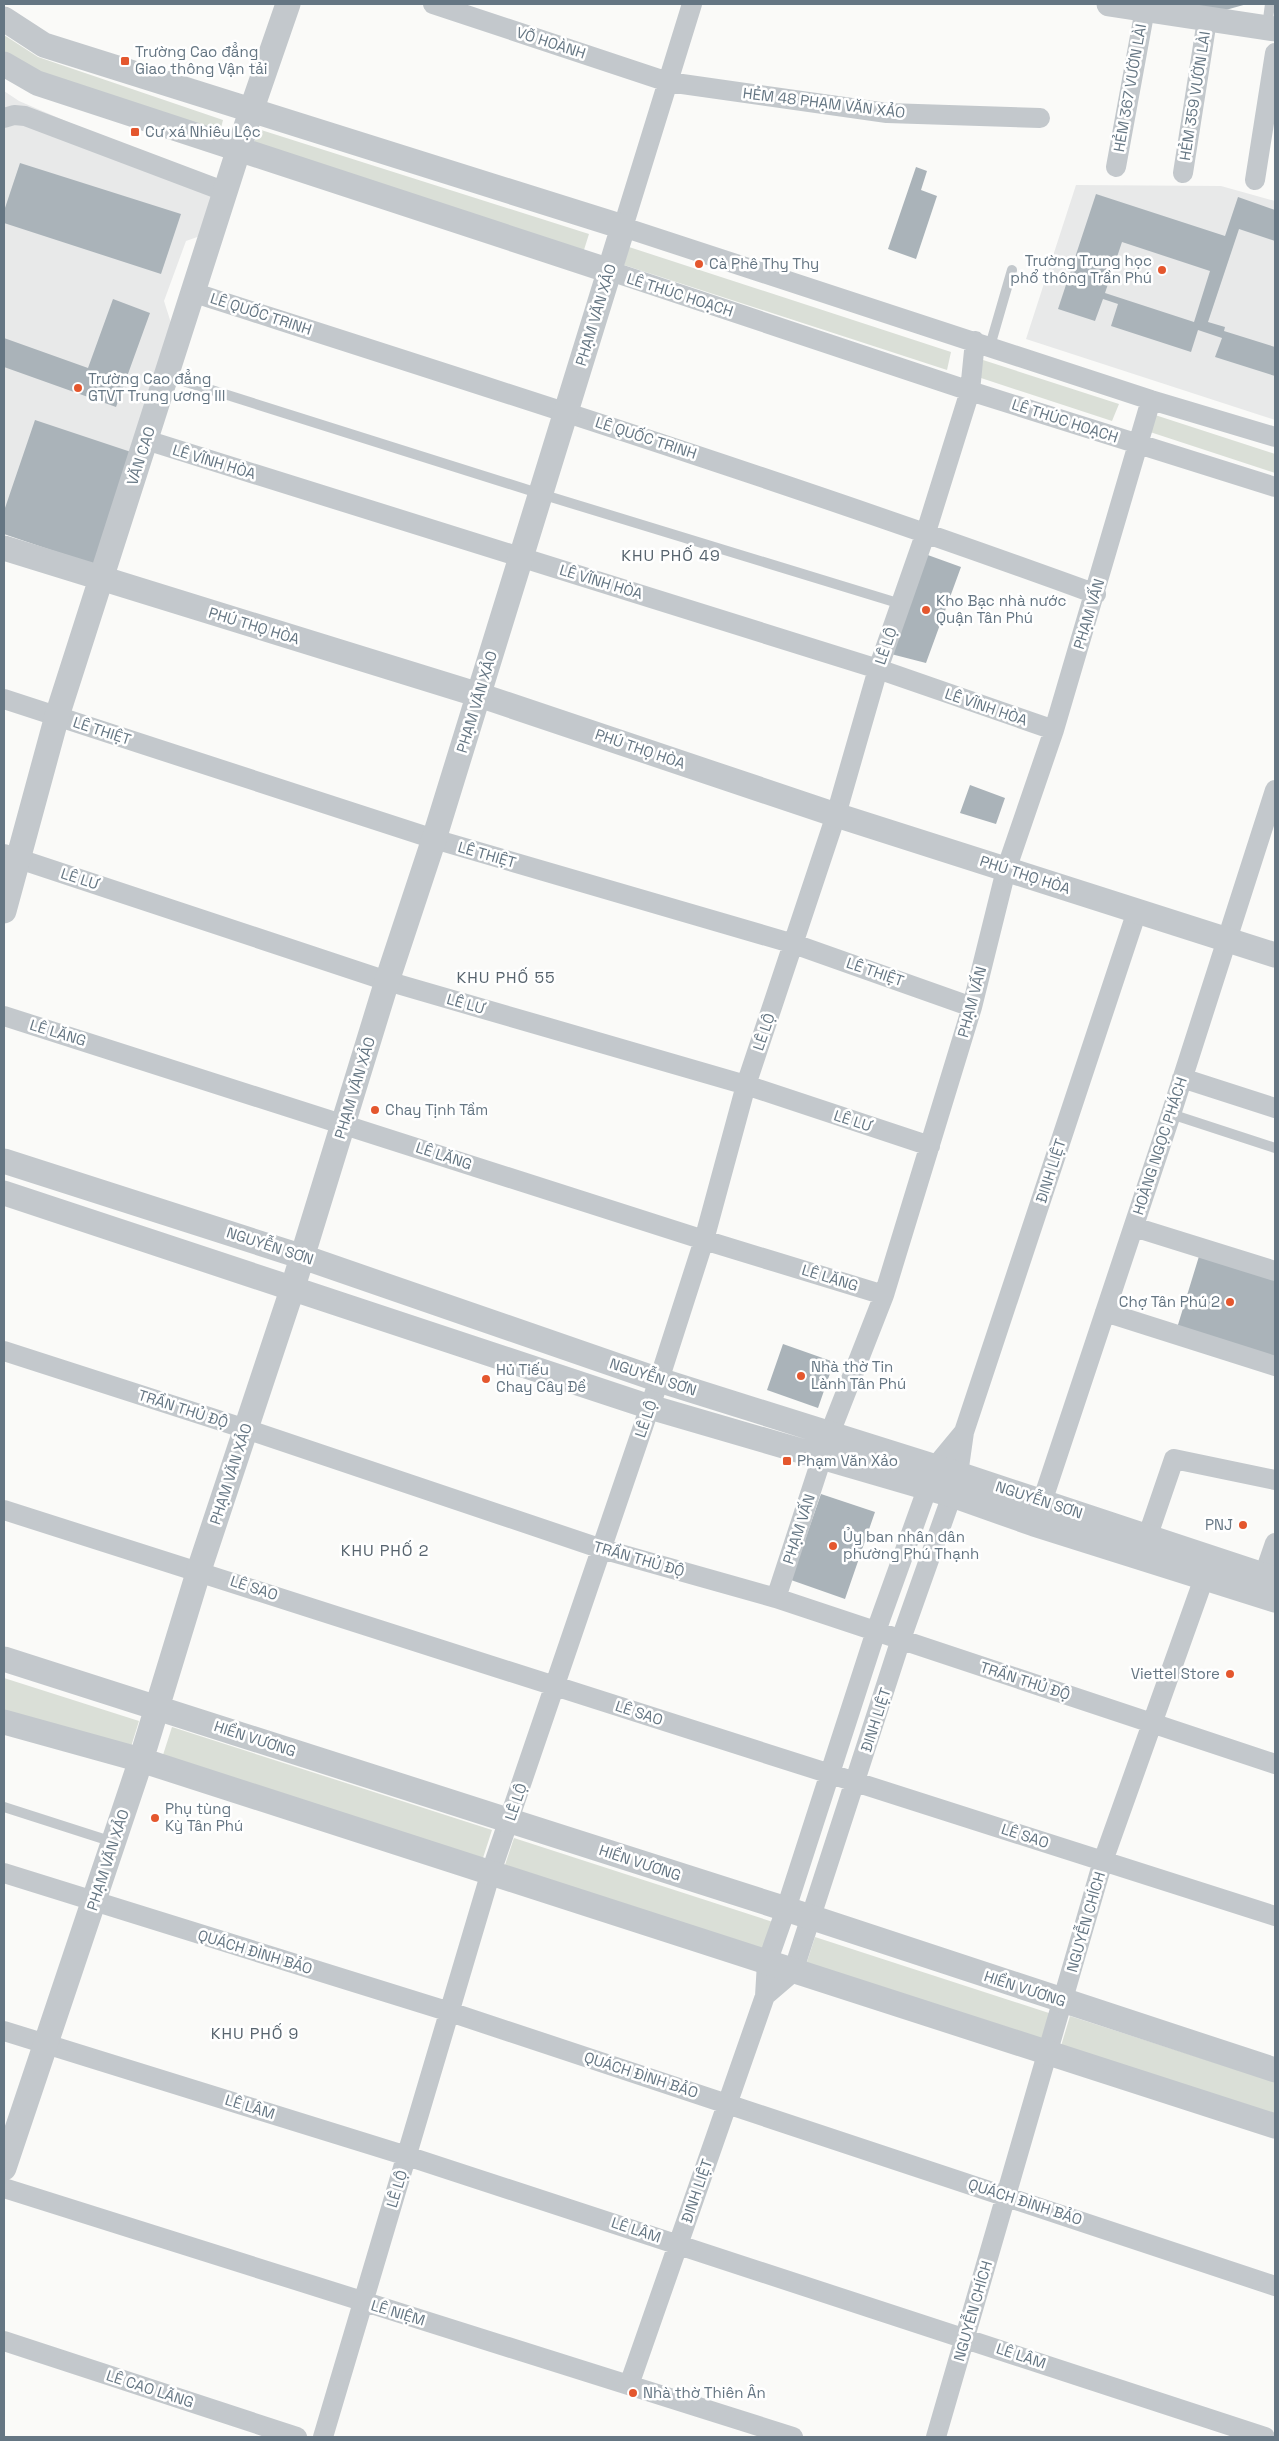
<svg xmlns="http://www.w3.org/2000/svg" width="1279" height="2441" viewBox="0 0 1279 2441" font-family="'Space Grotesk',sans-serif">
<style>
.built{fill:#e8e9e9}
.green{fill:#dadfd7}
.building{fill:#aab3b9;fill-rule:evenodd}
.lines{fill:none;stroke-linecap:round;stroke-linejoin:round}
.service{stroke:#c3c8cc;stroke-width:10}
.minor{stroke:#c3c8cc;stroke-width:20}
.tertiary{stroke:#c3c8cc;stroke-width:25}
.poi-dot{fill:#e4572e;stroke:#fff;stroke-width:2}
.labels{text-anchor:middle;stroke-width:5;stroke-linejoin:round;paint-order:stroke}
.street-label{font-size:15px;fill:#657683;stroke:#fff}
.poi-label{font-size:15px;fill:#657683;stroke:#fff;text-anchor:start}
.neighbourhood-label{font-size:16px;letter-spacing:1px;fill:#57646e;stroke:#fff}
</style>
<rect width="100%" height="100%" fill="#fafaf8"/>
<path class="built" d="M4,91L19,101L75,125L218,179L203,235L186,241L164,301L171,323L95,565L4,534Z
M1076,185L1221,186L1275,201V420L1026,339Z"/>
<path class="green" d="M4,35L38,57L223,120L219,136L33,70L4,52Z
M258,129L589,234L583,253L254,144Z
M629,247L951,352L947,370L624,265Z
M983,360L1119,404L1112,421L978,377Z
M1152,414L1275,454V473L1147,431Z
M4,1678L139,1721L130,1750L4,1710Z
M172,1727L492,1830L482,1861L162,1758Z
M514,1838L776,1923L767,1953L504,1868Z
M815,1937L1052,2014L1042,2045L805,1968Z
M1070,2016L1275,2082V2115L1061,2046Z"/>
<path class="building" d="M1191,4H1247L1215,13Z
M20,163L181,214L161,274L4,223V211Z
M916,167L927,171L921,190L937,196L916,259L888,249Z
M1096,194L1225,236L1238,197L1275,210V241L1239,229L1208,322L1225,327L1224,331L1275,347V376L1215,357L1222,338L1198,330L1191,352L1111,326L1118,304L1103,299L1095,321L1058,309ZM1122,242L1210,271L1194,322L1105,293Z
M113,299L150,313L116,407L4,367V338L88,368Z
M35,420L134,453L95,565L4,534V511Z
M925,554L961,567L926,663L891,654Z
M970,785L1005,798L996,824L960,813Z
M1200,1253L1275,1277V1361L1177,1328Z
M783,1344L834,1362L818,1408L767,1390Z
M821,1494L875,1512L845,1599L791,1580Z"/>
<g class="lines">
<path class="service" d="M1267,27L1270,4
M990,346L1012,270
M167,376L541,494L901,604
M1171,1114L1275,1148
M4,1807L113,1842"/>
<path class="minor" d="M433,4L668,82L887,113L1040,118
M692,4L623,227L1151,400L1275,437
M4,118L14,115L25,116L226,192
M1116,167L1145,9
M1183,173L1207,20
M1255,180L1275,53
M610,271L970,391L1275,487
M194,291L201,295C500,391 800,486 1096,594
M146,440L878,669L1054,730
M4,699L434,839L794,944L972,1007
M4,854L387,981L746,1085L930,1146
M4,1016L704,1240L884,1295
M1182,1078L1275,1108
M1134,1227L1275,1271
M1105,1312L1275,1366
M4,1351L246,1429L602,1549L776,1598L1275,1764
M1042,1502L1171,1114L1275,790
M4,1510L1275,1916
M1148,1535L1174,1459L1275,1480
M1264,1575L1275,1543
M776,1598L830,1433L884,1295L972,1007L1006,870L1054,730L1151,400
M4,1873L450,2012L1275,2286
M765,1996L793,1972L901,1639L952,1495L958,1474L964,1432L1137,911
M4,2031L407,2156L1265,2437
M4,2188L793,2437
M4,2341L297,2437
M629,2385L765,1996L767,1963L786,1909L876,1631L935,1467L964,1432
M323,2437L490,1875L659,1380L704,1240L746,1085L836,815L878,669L926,532L970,391L975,341
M936,2437L1103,1861L1209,1564"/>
<path class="tertiary" d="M1109,4L1275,29
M4,19L44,45L623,227L434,839L387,981L292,1290L199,1570L141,1760L4,2168
M4,64L37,83L610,271
M4,548L479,695L836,815L1275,955
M4,911L57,716L251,111L288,4
M4,1161L303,1257L659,1380L958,1474L1275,1579
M4,1193L650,1407L952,1495L1034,1524L1275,1600
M4,1659L786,1909L1275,2070
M4,1722L141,1760L1275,2126"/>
</g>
<g class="poi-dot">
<rect x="120" y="56" width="10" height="10" rx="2.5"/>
<rect x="130" y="127" width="10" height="10" rx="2.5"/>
<circle cx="699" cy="264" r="5"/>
<circle cx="1162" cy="270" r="5"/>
<circle cx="78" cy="388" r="5"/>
<circle cx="926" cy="610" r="5"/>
<circle cx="375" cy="1110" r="5"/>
<circle cx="1230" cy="1302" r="5"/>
<circle cx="801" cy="1376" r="5"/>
<circle cx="486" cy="1379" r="5"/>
<rect x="782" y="1456" width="10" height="10" rx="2.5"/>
<circle cx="1243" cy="1525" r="5"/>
<circle cx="833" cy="1546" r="5"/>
<circle cx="1230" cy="1674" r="5"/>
<circle cx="155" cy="1818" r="5"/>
<circle cx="633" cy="2393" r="5"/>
</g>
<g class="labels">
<g class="street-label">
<text transform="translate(551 43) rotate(18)" y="5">VÕ HOÀNH</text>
<text transform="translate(1130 88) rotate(-80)" y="5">HẺM 367 VƯỜN LÀI</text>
<text transform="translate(1195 96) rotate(-81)" y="5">HẺM 359 VƯỜN LÀI</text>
<text transform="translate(824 103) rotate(7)" y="5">HẺM 48 PHẠM VĂN XẢO</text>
<text transform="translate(680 295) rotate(18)" y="5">LÊ THÚC HOẠCH</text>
<text transform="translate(261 314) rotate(18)" y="5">LÊ QUỐC TRINH</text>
<text transform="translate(596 315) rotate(-73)" y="5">PHẠM VĂN XẢO</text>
<text transform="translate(1065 421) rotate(18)" y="5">LÊ THÚC HOẠCH</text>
<text transform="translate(646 438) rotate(18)" y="5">LÊ QUỐC TRINH</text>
<text transform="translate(141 456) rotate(-72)" y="5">VĂN CAO</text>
<text transform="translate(214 462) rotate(17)" y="5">LÊ VĨNH HÒA</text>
<text transform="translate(601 582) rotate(17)" y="5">LÊ VĨNH HÒA</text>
<text transform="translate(1089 614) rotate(-73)" y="5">PHẠM VẤN</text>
<text transform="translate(254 626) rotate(17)" y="5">PHÚ THỌ HÒA</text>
<text transform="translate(886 646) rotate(-71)" y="5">LÊ LỘ</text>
<text transform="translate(477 702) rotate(-73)" y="5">PHẠM VĂN XẢO</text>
<text transform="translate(986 707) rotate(19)" y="5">LÊ VĨNH HÒA</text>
<text transform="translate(102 731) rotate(18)" y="5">LÊ THIỆT</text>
<text transform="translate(640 749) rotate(19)" y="5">PHÚ THỌ HÒA</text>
<text transform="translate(487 855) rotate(16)" y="5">LÊ THIỆT</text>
<text transform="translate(1025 875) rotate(18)" y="5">PHÚ THỌ HÒA</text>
<text transform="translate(80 879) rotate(18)" y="5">LÊ LƯ</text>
<text transform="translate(875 972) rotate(19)" y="5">LÊ THIỆT</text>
<text transform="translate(972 1002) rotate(-75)" y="5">PHẠM VẤN</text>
<text transform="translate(466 1004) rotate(16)" y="5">LÊ LƯ</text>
<text transform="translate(764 1032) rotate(-71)" y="5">LÊ LỘ</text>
<text transform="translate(58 1033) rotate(17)" y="5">LÊ LĂNG</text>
<text transform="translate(355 1088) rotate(-73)" y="5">PHẠM VĂN XẢO</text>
<text transform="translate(853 1121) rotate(18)" y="5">LÊ LƯ</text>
<text transform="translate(1160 1146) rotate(-72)" y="5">HOÀNG NGỌC PHÁCH</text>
<text transform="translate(444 1156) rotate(18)" y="5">LÊ LĂNG</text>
<text transform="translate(1051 1171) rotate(-72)" y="5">ĐINH LIỆT</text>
<text transform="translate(270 1246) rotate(18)" y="5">NGUYỄN SƠN</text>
<text transform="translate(830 1278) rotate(17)" y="5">LÊ LĂNG</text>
<text transform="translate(653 1377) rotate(18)" y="5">NGUYỄN SƠN</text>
<text transform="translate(183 1409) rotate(18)" y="5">TRẦN THỦ ĐỘ</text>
<text transform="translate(646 1419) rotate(-71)" y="5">LÊ LỘ</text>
<text transform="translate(231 1474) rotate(-72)" y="5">PHẠM VĂN XẢO</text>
<text transform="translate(1039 1500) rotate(18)" y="5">NGUYỄN SƠN</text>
<text transform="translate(799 1529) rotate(-72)" y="5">PHẠM VẤN</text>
<text transform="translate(639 1559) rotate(16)" y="5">TRẦN THỦ ĐỘ</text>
<text transform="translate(254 1588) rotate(18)" y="5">LÊ SAO</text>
<text transform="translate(1025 1681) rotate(18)" y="5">TRẦN THỦ ĐỘ</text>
<text transform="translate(639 1713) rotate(18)" y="5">LÊ SAO</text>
<text transform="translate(876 1720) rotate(-72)" y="5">ĐINH LIỆT</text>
<text transform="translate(255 1739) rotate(18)" y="5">HIỀN VƯƠNG</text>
<text transform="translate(516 1802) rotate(-71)" y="5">LÊ LỘ</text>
<text transform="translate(1025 1836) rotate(18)" y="5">LÊ SAO</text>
<text transform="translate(108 1860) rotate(-72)" y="5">PHẠM VĂN XẢO</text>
<text transform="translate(640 1863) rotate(18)" y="5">HIỀN VƯƠNG</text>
<text transform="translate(1086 1922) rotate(-74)" y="5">NGUYỄN CHÍCH</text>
<text transform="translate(255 1952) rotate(17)" y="5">QUÁCH ĐÌNH BẢO</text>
<text transform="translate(1025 1989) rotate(18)" y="5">HIỀN VƯƠNG</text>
<text transform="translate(641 2075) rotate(18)" y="5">QUÁCH ĐÌNH BẢO</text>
<text transform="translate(250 2107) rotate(17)" y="5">LÊ LÂM</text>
<text transform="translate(397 2189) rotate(-73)" y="5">LÊ LỘ</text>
<text transform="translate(697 2191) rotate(-71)" y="5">ĐINH LIỆT</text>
<text transform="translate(1025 2202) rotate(18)" y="5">QUÁCH ĐÌNH BẢO</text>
<text transform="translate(636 2230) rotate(18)" y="5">LÊ LÂM</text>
<text transform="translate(973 2311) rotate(-74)" y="5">NGUYỄN CHÍCH</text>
<text transform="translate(398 2313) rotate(17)" y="5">LÊ NIỆM</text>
<text transform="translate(1021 2356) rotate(18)" y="5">LÊ LÂM</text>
<text transform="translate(150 2389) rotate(18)" y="5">LÊ CAO LÃNG</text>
</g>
<g class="poi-label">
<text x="135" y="57">Trường Cao đẳng<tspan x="135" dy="17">Giao thông Vận tải</tspan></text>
<text x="145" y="137">Cư xá Nhiêu Lộc</text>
<text x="1152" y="266" text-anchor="end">Trường Trung học<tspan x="1152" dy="17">phổ thông Trần Phú</tspan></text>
<text x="709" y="269">Cà Phê Thy Thy</text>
<text x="88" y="384">Trường Cao đẳng<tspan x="88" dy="17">GTVT Trung ương III</tspan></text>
<text x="936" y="606">Kho Bạc nhà nước<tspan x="936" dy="17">Quận Tân Phú</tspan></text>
<text x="385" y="1115">Chay Tịnh Tầm</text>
<text x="1220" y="1307" text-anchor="end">Chợ Tân Phú 2</text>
<text x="811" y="1372">Nhà thờ Tin<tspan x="811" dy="17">Lành Tân Phú</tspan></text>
<text x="496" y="1375">Hủ Tiếu<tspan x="496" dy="17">Chay Cây Đề</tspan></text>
<text x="797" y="1466">Phạm Văn Xảo</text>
<text x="1233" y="1530" text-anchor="end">PNJ</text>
<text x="843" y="1542">Ủy ban nhân dân<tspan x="843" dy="17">phường Phú Thạnh</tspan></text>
<text x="1220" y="1679" text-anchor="end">Viettel Store</text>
<text x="165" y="1814">Phụ tùng<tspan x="165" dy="17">Kỳ Tân Phú</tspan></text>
<text x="643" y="2398">Nhà thờ Thiên Ân</text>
</g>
<g class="neighbourhood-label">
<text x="671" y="561">KHU PHỐ 49</text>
<text x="506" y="983">KHU PHỐ 55</text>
<text x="385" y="1556">KHU PHỐ 2</text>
<text x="255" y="2039">KHU PHỐ 9</text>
</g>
</g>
<rect width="1279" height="2441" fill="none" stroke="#657683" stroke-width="10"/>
</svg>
